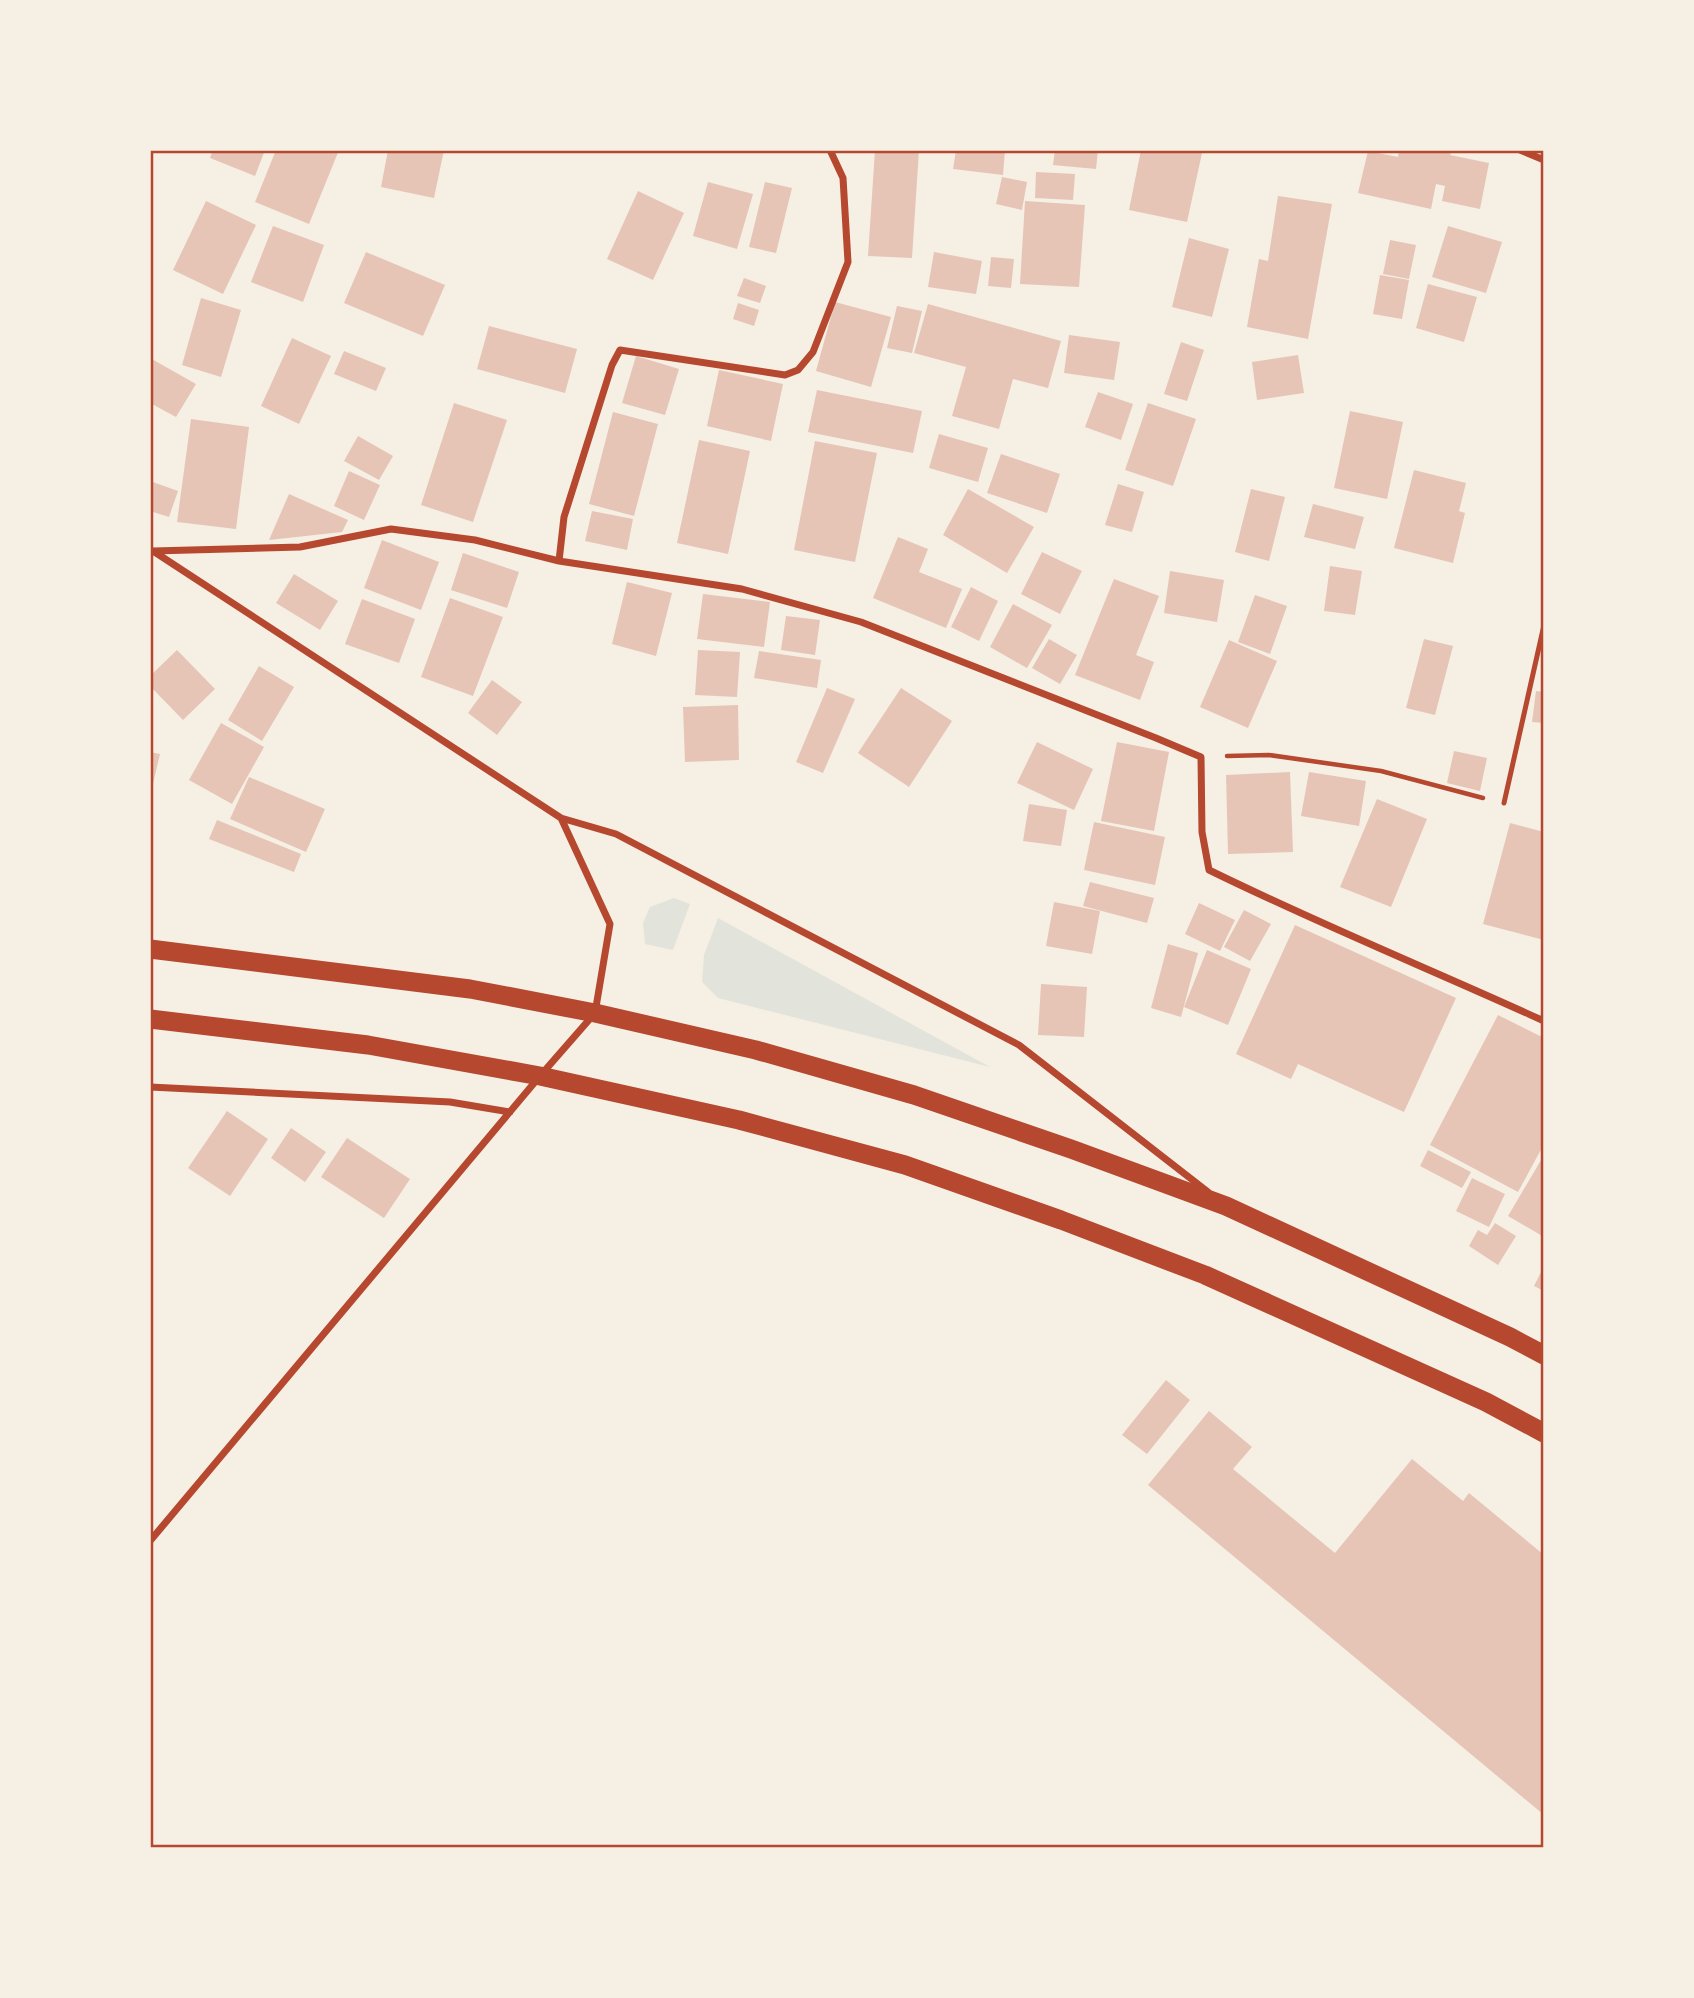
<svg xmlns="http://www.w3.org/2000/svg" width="1694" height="1998" viewBox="0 0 1694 1998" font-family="'Roboto Serif',serif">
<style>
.green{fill:#e2e4dc}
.building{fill:#e6c5b7}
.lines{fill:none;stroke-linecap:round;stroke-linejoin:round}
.path{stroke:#b5482f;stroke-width:4.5}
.service{stroke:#b5482f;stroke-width:5}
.minor{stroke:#b5482f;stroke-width:7}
.trunk{stroke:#b5482f;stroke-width:19}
.neatline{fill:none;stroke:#b5482f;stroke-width:2.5}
</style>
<rect width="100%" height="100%" fill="#f6efe4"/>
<path class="green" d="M674,898L690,904L673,950L645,944L643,923L650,907Z
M718,918L990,1067L718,998L702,982L704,955Z"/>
<path class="building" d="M213,150H265L255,176L210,158Z
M276,150H339L309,224L255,202Z
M388,150H444L434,198L381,187Z
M875,150H919L912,258L868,256Z
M956,150H1005L1003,175L953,169Z
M1055,150H1098L1096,169L1053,165Z
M1141,150H1189L1202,153L1187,222L1129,210Z
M1399,150H1437L1451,153L1450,155L1489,163L1480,209L1442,201L1445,186L1436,184L1431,209L1358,193L1368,151L1398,157Z
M1036,172L1075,174L1073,200L1035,198Z
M1002,177L1027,182L1022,210L996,204Z
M708,182L753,194L737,249L693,236Z
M765,182L792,188L776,253L749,247Z
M638,191L684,213L653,280L607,259Z
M1278,196L1332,204L1308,339L1247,327L1259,259L1268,261Z
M206,201L256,225L223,294L173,270Z
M1025,201L1085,205L1079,287L1020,284Z
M273,226L324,245L303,302L251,282Z
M1448,226L1502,242L1486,293L1432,277Z
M1189,238L1229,249L1212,317L1172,307Z
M1390,240L1416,245L1409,279L1383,274Z
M366,252L445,285L423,336L344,303Z
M934,252L982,261L976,294L928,287Z
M991,257L1014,259L1011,288L988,286Z
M1380,275L1409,280L1402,319L1373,314Z
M744,278L766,286L760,303L737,296Z
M1428,284L1477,297L1464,342L1416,328Z
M201,298L241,310L221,377L182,365Z
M835,302L891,317L871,387L816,371Z
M738,303L759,310L754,326L733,319Z
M928,304L1061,341L1048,388L1013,379L999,429L952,416L966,367L914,353Z
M897,306L922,311L912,353L887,348Z
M489,326L577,349L565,393L477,369Z
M1069,335L1120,342L1114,380L1064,373Z
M292,338L331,356L299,424L261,406Z
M1181,342L1204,350L1187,401L1164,394Z
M344,351L386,368L376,391L334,374Z
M1298,355L1304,393L1257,400L1252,362Z
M636,356L679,369L665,415L622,403Z
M150,358L196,384L176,417L150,403Z
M719,370L783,384L771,441L707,426Z
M817,390L922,411L913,453L808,432Z
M1098,392L1133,404L1121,440L1085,427Z
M454,403L507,420L473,522L421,505Z
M1148,403L1196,419L1173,486L1125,470Z
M1350,411L1403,422L1387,499L1334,488Z
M613,412L658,424L634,516L589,504Z
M191,419L249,427L236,529L177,522Z
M939,434L988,448L978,482L929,468Z
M358,436L393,456L379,480L344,461Z
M699,440L750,451L728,554L677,543Z
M815,441L877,453L855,562L794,550Z
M1001,454L1060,474L1047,513L987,493Z
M1414,470L1466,483L1459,511L1465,513L1453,563L1394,548Z
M349,471L380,485L364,520L334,506Z
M150,481L178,491L169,517L150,511Z
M1118,484L1144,492L1132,532L1105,525Z
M968,489L1034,527L1007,573L943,535Z
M1251,489L1285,497L1269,561L1235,552Z
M289,494L348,520L342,532L269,540Z
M1313,504L1364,517L1355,549L1304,537Z
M592,511L633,519L627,550L585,541Z
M898,537L928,549L919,572L962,589L946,628L873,598Z
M382,540L439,562L421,610L364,588Z
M1042,552L1082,571L1060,614L1021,594Z
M463,553L519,572L507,608L451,590Z
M1330,566L1362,571L1355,615L1324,611Z
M1170,571L1224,580L1217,622L1164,613Z
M294,574L338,601L320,630L276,603Z
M1114,579L1159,596L1136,655L1154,662L1140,700L1075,675Z
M627,582L672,593L656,656L612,644Z
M971,587L998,601L979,641L951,627Z
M703,594L770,602L764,647L697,639Z
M1255,595L1287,606L1270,654L1238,642Z
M450,598L503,617L473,696L421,677Z
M362,599L415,619L399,663L345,644Z
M1013,604L1052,625L1027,668L990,647Z
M786,616L820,620L815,655L781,650Z
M1049,639L1077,655L1060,684L1032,668Z
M1424,639L1453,646L1435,715L1406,708Z
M1229,640L1277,661L1248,728L1200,707Z
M177,650L215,689L183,720L150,686V676Z
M698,650L740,652L737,697L695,695Z
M759,651L821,660L817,688L754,678Z
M259,666L294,687L262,741L228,720Z
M492,680L522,702L497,735L468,713Z
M827,688L855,699L823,773L796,762Z
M901,688L952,721L909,787L858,753Z
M1536,691L1544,692V723L1532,722Z
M738,705L739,760L685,762L683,707Z
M221,723L264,747L232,804L189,780Z
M1037,742L1093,769L1074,810L1017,783Z
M1117,742L1169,752L1154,831L1101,821Z
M1454,751L1487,758L1480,791L1447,783Z
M150,752L160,754L152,788H150Z
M1290,772L1293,852L1228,854L1226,775Z
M1309,772L1366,781L1359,826L1301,816Z
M249,777L325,809L306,852L230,819Z
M1377,799L1427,819L1391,907L1340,887Z
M1029,804L1067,810L1061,846L1023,841Z
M217,820L301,854L294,872L209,839Z
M1094,822L1165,837L1155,885L1084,870Z
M1510,823L1544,832V940L1483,924Z
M1090,882L1154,898L1147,923L1083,906Z
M1054,902L1100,911L1092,954L1046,946Z
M1199,903L1235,920L1220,951L1185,934Z
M1244,910L1271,924L1250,961L1224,947Z
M1295,925L1456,998L1404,1112L1298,1064L1291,1079L1236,1054Z
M1168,944L1198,953L1181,1017L1151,1008Z
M1207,950L1251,969L1228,1025L1184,1007Z
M1041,984L1087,987L1084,1037L1038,1035Z
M1498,1015L1544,1038V1144L1518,1192L1430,1145Z
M227,1111L268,1139L230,1196L188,1168Z
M291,1128L326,1152L305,1182L271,1158Z
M347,1138L410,1179L384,1218L321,1177Z
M1428,1150L1471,1172L1462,1188L1420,1166Z
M1544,1155V1237L1508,1216Z
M1472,1178L1505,1194L1489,1227L1456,1211Z
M1495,1223L1516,1236L1498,1265L1469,1246L1478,1230L1487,1235Z
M1544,1266V1291L1534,1286Z
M1166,1380L1190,1400L1147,1454L1122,1435Z
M1209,1411L1252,1447L1233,1469L1335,1553L1412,1459L1463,1501L1469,1493L1544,1555V1815L1148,1485Z"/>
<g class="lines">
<path class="path" d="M1227,756L1269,755L1381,771L1483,798"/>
<path class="service" d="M1504,803L1544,625"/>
<path class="minor" d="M1520,150L1544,160
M153,551L300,547L391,529L475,540L559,561L742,589L861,622L1156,738L1201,757L1202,832L1209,870C1319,924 1432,970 1544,1021
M559,561L564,517L612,365L620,350L785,375L798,370L813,352L848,262L843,178L830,150
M561,818L616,834L1019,1045L1208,1192
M150,1087L450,1102L510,1112
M150,1541L540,1076L595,1013L610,924L561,818L153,551"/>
<path class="trunk" d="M150,949L470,989L595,1013L756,1050L914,1095L1071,1149L1226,1206L1510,1337L1544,1355
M150,1019L368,1045L540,1076L739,1120L905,1165L1061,1220L1205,1275L1486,1402L1544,1433"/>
</g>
<rect width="1694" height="1998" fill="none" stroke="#f6efe4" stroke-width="304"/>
<rect x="152" y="152" width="1390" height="1694" class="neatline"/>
</svg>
